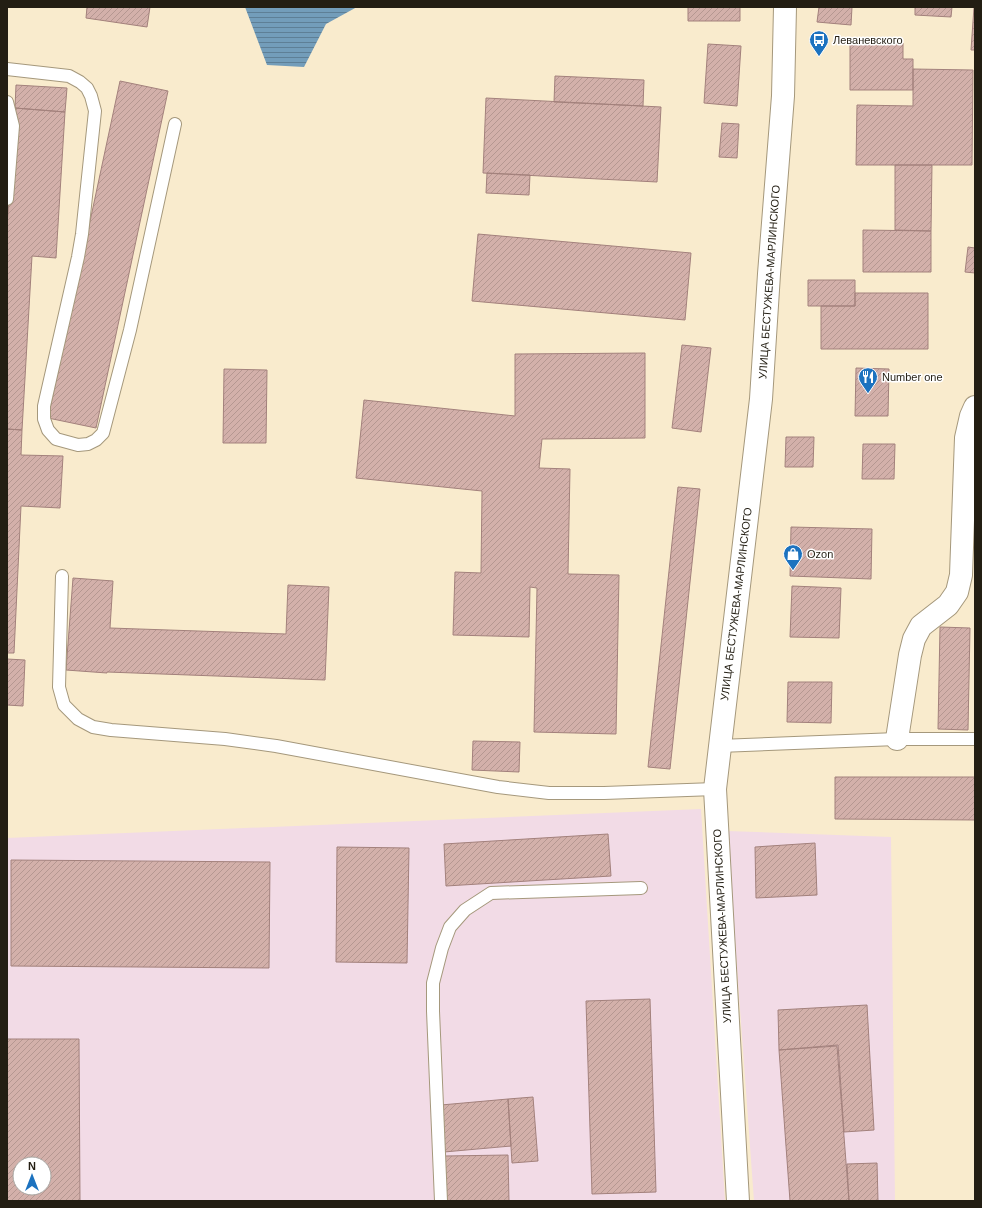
<svg xmlns="http://www.w3.org/2000/svg" width="982" height="1208" viewBox="0 0 982 1208" font-family="Helvetica,sans-serif">
<style>
.commercial{fill:#f2dbe6;fill-rule:evenodd}
.water{fill:url(#water-rules)}
.building{fill:url(#building-hatch);stroke:#a3817c;fill-rule:evenodd}
.lines{fill:none;stroke-linecap:round;stroke-linejoin:round}
.lane-casing{stroke:#a5987c;stroke-width:14}
.street-casing{stroke:#a5987c;stroke-width:24}
.lane{stroke:#fff;stroke-width:12}
.street{stroke:#fff;stroke-width:22}
.labels{text-anchor:middle;stroke-width:3;stroke-linejoin:round;paint-order:stroke}
.poi-label{font-size:11px;fill:#231e13;stroke:#fff;text-anchor:start}
.street-label{font-size:11px;fill:#231e13;stroke:#fff}
</style>
<defs>
<pattern id="water-rules" width="6" height="5" patternUnits="userSpaceOnUse"><rect width="6" height="5" fill="#739dba"/><path d="M0 2.5h6" fill="none" stroke="#5e7f96"/></pattern>
<pattern id="building-hatch" width="6" height="6" patternUnits="userSpaceOnUse"><rect width="6" height="6" fill="#d3b0aa"/><path d="M-1 1l2-2M0 6l6-6M5 7l2-2" fill="none" stroke="#b59791"/></pattern>
</defs>
<rect width="100%" height="100%" fill="#f9ebcd"/>
<path class="commercial" d="M701,809L725,1201H7V838ZM20,1164H44V1188H20Z
M727,831L891,837L895,1201H754Z"/>
<path class="water" d="M245,7H357L326,24L304,67L267,65Z"/>
<path class="building" d="M87,7H150L147,27L86,18Z
M688,7H740V21H688Z
M819,7H852L851,25L817,22Z
M915,7H952L951,17L915,15Z
M974,7H975V50H971Z
M850,43H903V59H913V90H850Z
M708,44L741,46L737,106L704,103Z
M913,69L973,70L972,165H856L857,105L913,106Z
M555,76L644,80L643,106L554,102Z
M120,81L168,91L96,428L48,418Z
M16,85L67,88L65,112L15,108Z
M486,98L661,107L657,182L483,173Z
M15,108L65,112L56,258L32,256L22,430L7,429V226Z
M722,123L739,124L737,158L719,157Z
M895,165H932L931,231L895,230Z
M487,173L530,175L529,195L486,193Z
M863,230L931,231V272H863Z
M478,234L691,253L685,320L472,301Z
M968,247L975,248V273L965,272Z
M808,280H855V306H808Z
M855,293H928V349H821V306H855Z
M682,345L711,348L701,432L672,428Z
M645,353V438L542,439L539,468L570,469L568,574L619,575L616,734L534,732L537,588L530,587L529,637L453,635L455,572L481,573L482,491L356,478L364,400L515,416V354Z
M856,368L889,369L888,416H855Z
M224,369L267,370L266,443H223Z
M7,429L22,430L21,455L63,456L60,508L21,506L14,653H7Z
M786,437H814L813,467H785Z
M863,444H895L894,479H862Z
M678,487L700,489L670,769L648,767Z
M791,527L872,529L871,579L790,576Z
M73,578L113,581L110,628L286,634L288,585L329,587L325,680L107,672V673L66,670Z
M792,586L841,588L839,638L790,637Z
M940,627L970,628L968,730L938,729Z
M7,659L25,660L23,706L7,705Z
M788,682H832L831,723L787,722Z
M473,741L520,742L519,772L472,770Z
M835,777H975V820L835,819Z
M608,834L611,876L446,886L444,844Z
M815,843L817,895L756,898L755,847Z
M337,847L409,848L407,963L336,962Z
M11,860L270,862L269,968L11,966Z
M650,999L656,1192L592,1194L586,1001Z
M867,1005L874,1130L844,1132L838,1045L779,1050L778,1010Z
M7,1039H79L80,1201H7ZM20,1164H44V1188H20Z
M837,1046L849,1201H790L779,1050Z
M533,1097L538,1161L512,1163L508,1099Z
M508,1099L511,1146L444,1152L441,1105Z
M508,1155L509,1201H446L445,1156Z
M877,1163L878,1201H849L847,1164Z"/>
<g class="lines">
<g class="lane-casing">
<path id="lane" d="M7,69L69,76L80,82L87,88L91,96L95,111L82,234L78,257L44,406V419L48,430L56,439L78,445L88,444L96,440L103,433L130,330L175,124
M7,102L13,126L7,199
M62,576L59,687L64,705L78,719L93,727L111,730L225,739L276,746L498,787L549,793H604L715,789
M719,746L897,739H975
M441,1201L433,1011V983L442,948L450,927L465,910L491,893L641,888"/>
</g>
<g class="street-casing">
<path id="street" d="M897,739L910,655L914,639L921,626L948,605L957,592L961,575L966,438L971,416L975,407
M738,1201L715,789L761,399L769,274L783,96L785,7"/>
</g>
<use href="#lane" class="lane"/>
<use href="#street" class="street"/>
</g>
<defs>
<g id="bus-pin" transform="scale(1)"><path d="M0 17L-7.5 6A9.5 9.5 0 1 1 7.5 6Z" fill="#1c72bf" stroke="#fff"/><path d="M-5-6H5V4H4V6H2V4H-2V6H-4V4H-5ZM-3.5-4V0h7V-4ZM-3.5 1.2v1.5H-2V1.2ZM2 1.2v1.5H3.5V1.2Z" fill="#fff"/></g>
<g id="restaurant-pin" transform="scale(1)"><path d="M0 17L-7.5 6A9.5 9.5 0 1 1 7.5 6Z" fill="#1c72bf" stroke="#fff"/><path d="M-5-6h1v4h1v-4h1v4h1v-4h1v5L-1.5 .5V6h-2V.5L-5-1ZM5-6V6H3V1.5H1.5Q1.5-4 5-6Z" fill="#fff"/></g>
<g id="shop-pin" transform="scale(1)"><path d="M0 17L-7.5 6A9.5 9.5 0 1 1 7.5 6Z" fill="#1c72bf" stroke="#fff"/><path d="M-5-2.5h2.3a2.7 3.5 0 0 1 5.4 0H5L5.5 6h-11ZM-1.5-2.5h3a1.5 2.3 0 0 0-3 0Z" fill="#fff"/></g>
</defs>
<g fill-rule="evenodd">
<use href="#bus-pin" x="819" y="40"/>
<use href="#restaurant-pin" x="868" y="377"/>
<use href="#shop-pin" x="793" y="554"/>
</g>
<g class="labels">
<g class="poi-label">
<text x="833" y="44">Леваневского</text>
<text x="882" y="381">Number one</text>
<text x="807" y="558">Ozon</text>
</g>
<g class="street-label">
<text transform="translate(769 282) rotate(-86)" y="4">УЛИЦА БЕСТУЖЕВА-МАРЛИНСКОГО</text>
<text transform="translate(736 604) rotate(-83)" y="4">УЛИЦА БЕСТУЖЕВА-МАРЛИНСКОГО</text>
<text transform="translate(722 926) rotate(-93)" y="4">УЛИЦА БЕСТУЖЕВА-МАРЛИНСКОГО</text>
</g>
</g>
<rect width="982" height="1208" fill="none" stroke="#231e13" stroke-width="16"/>
<g transform="translate(32 1176)"><circle r="19" fill="#ffffff" stroke="#a7a5a1"/>
<path d="M0-3L7 15L0 10L-7 15Z" fill="#1c72bf"/>
<text y="-6" font-size="11" font-weight="bold" text-anchor="middle" fill="#231e13">N</text>
</g>
</svg>
